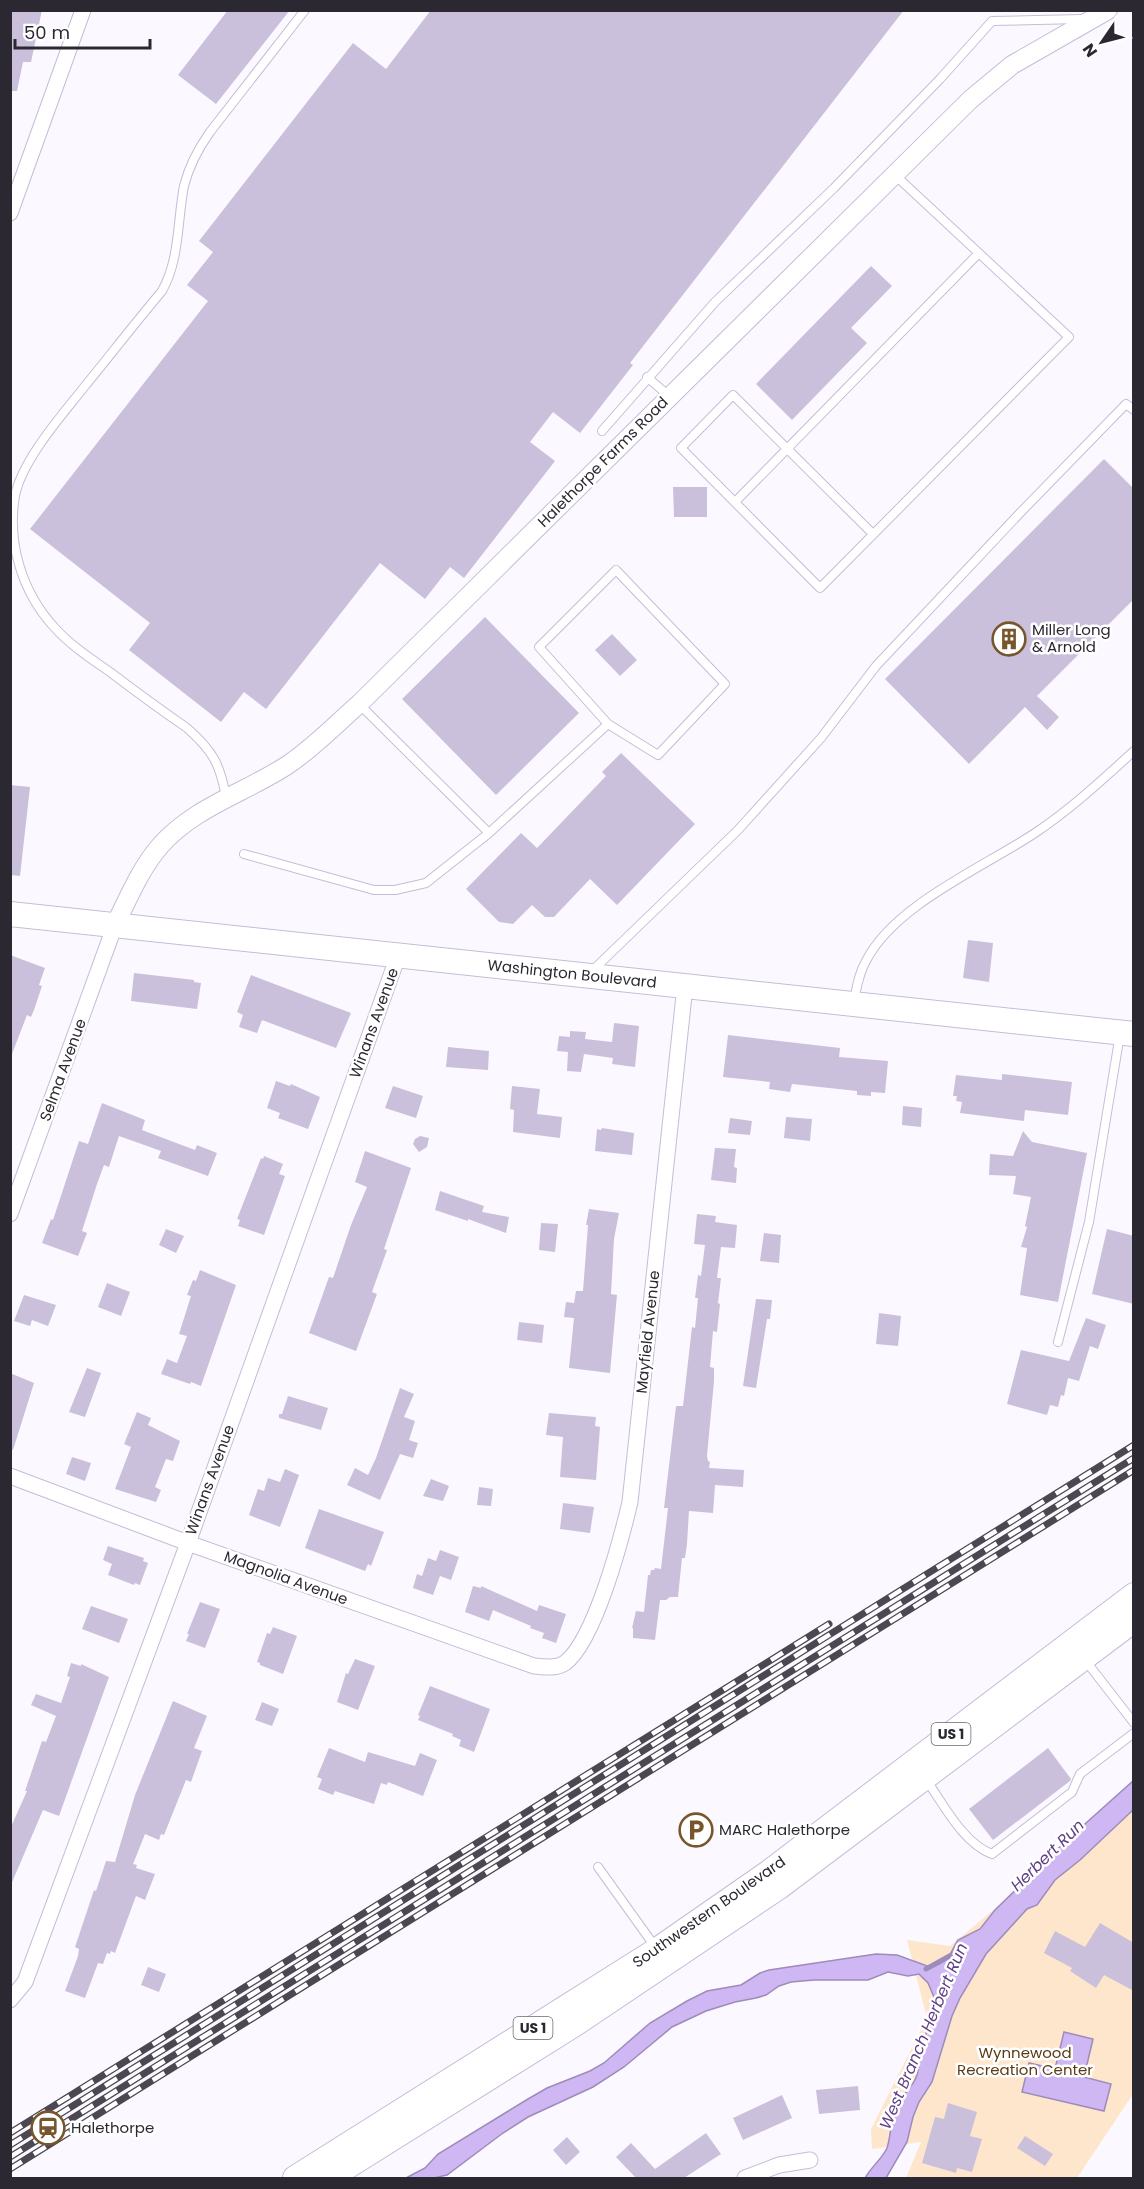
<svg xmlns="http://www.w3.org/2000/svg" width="1144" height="2189" viewBox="0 0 1144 2189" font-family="Poppins,sans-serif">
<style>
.green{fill:#fee6cc}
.water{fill:#ceb7f3;stroke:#9d8cb9;stroke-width:1.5}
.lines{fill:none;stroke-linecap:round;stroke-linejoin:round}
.stream{stroke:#9d8cb9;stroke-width:5}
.building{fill:#cac0db}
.service-casing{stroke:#c6bcd7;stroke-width:10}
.minor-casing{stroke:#c6bcd7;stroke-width:17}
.tertiary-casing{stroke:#c6bcd7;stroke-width:20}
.primary-casing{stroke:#c6bcd7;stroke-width:26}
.service{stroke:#fff;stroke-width:8}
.minor{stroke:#fff;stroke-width:15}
.tertiary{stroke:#fff;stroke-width:18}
.primary{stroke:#fff;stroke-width:24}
.rail-casing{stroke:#4c4852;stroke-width:7}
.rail{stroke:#fff;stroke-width:4.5;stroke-dasharray:14;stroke-linecap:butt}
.labels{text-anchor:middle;stroke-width:5;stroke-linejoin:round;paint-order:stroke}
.shield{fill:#fff;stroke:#6b6870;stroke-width:1.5}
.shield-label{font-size:14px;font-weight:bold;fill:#2c2832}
.street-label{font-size:15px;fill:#2c2832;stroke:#fff}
.poi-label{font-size:15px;fill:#2c2832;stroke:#fff;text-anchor:start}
.park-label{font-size:15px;fill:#5a3b13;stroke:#fff}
.water-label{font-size:16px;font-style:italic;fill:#5f4087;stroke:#fff}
</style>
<rect width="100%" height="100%" fill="#fbf9ff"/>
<path class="green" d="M1133,1793V2094L1077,2178H906L921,2142L872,2149L871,2129L927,2018L907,1940L950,1946Z"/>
<path class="water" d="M1133,1781V1810L1080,1860L1055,1880L1037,1905L1027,1909L986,1954L960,1998L952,2016L932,2082L919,2102L913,2117L907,2142L886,2178H865C871,2167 882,2159 887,2148C892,2133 890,2115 898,2102C905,2092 913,2087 917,2075L934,1997L928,1983L919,1974L908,1976L888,1972L868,1980H814L791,1982L779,1986L766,1995L756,1998L735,2002L706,2011L672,2027L624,2067L593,2087L528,2117L503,2133L447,2175L434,2178H406L425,2168L438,2154L528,2099L547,2088L590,2071L604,2063L650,2023L687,2001L707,1991L741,1985L760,1973L769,1970L876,1954L897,1955L930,1967C950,1962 949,1955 958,1940L980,1929L995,1910L1067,1840Z
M1064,2032L1093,2039L1084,2077L1111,2084L1104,2111L1022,2092L1029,2063L1055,2069Z"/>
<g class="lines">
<path class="stream" d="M926,1969L955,1953"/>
</g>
<path class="building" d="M12,10H42L31,62H23L17,91H10V19Z
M228,10H290L216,104L178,75Z
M431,10H904L630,363L633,365L580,433L553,412L530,442L555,461L464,578L450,567L425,599L380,563L266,709L244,692L221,722L129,650L150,623L30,529L208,301L187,285L213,252L199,241L353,43L386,69Z
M871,266L892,286L851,328L867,343L792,420L756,384Z
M1104,459L1134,489V599L1037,696L1059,717L1047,730L1025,707L969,764L885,679Z
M673,487H707V517H674Z
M485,617L579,713L496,795L402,699Z
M612,634L637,660L620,676L595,650Z
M621,753L695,824L617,905L590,879L554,917H545L532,905L513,924L499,922L466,889L521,833L537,848L606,776L602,772Z
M10,785L30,787L20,876L10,875Z
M968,940L993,943L989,982L963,978Z
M10,955L45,968L39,985L42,986L34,1010L31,1017L27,1015L12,1054H10Z
M134,973L194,980V982L201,983L197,1009L131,1001Z
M251,975L351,1013L336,1048L262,1020L257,1033L239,1027L243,1015L237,1012Z
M614,1023L639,1026L635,1067L612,1064L613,1058L584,1054L581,1072L567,1071L568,1052L557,1051L559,1036L570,1037V1031L586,1032L585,1039L612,1042Z
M728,1035L840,1048L839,1057L888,1061L885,1093L871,1092V1096L857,1095V1091L792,1084L790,1092L769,1089L770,1082L723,1077Z
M448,1047L489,1051L488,1070L446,1067Z
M1002,1074L1072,1082L1068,1115L1025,1110L1024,1121L960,1113L962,1102L956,1101L957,1096H953L956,1075L1002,1080Z
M276,1081L290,1086L291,1084L320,1097L308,1129L278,1118L280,1113L267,1108Z
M393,1086L423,1096L416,1118L385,1108Z
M512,1086L540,1089L537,1114L562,1117L560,1138L513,1132L514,1110L510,1109Z
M102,1103L145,1120L142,1130L195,1150L197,1145L217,1153L208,1176L158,1158L161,1151L119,1136L109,1167L104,1165L97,1184L82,1231L87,1233L78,1256L42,1243L51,1219L53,1220L79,1141L88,1144Z
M903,1106L922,1108L921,1127L902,1125Z
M786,1117L812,1119L810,1141L784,1138Z
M730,1118L752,1121L750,1135L728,1133Z
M602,1128L634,1133L632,1155L595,1151L597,1129L601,1130Z
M1023,1131L1032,1142L1087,1153L1058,1302L1020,1295L1027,1248L1021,1247L1027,1227L1025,1226L1031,1197L1013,1194L1016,1176L989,1175L990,1154L1013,1156Z
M420,1136L429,1138L427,1147L419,1152L413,1144L415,1139Z
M715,1148L736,1149L734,1167L737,1168L736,1183L711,1180Z
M365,1151L411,1168L384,1249L387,1250L372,1292L377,1294L356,1351L309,1333L329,1277L333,1278L351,1225L367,1187L355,1182Z
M264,1156L283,1164L279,1174L285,1176L264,1235L238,1226L240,1220L237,1219L261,1158L263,1159Z
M440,1191L484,1206L482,1212L509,1217L506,1233L468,1219V1221L435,1210Z
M589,1209L619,1213L614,1239L611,1294L617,1295L610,1373L569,1368L574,1318L564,1317L566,1302L574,1303L576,1291H583L588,1225H586Z
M697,1214L716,1216L715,1222L737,1225L735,1248L721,1247L717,1278H721L718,1303L720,1304L717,1332L713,1331L710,1367L714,1368V1381L707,1456L708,1461L710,1462L709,1468L744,1470L743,1487L715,1485L713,1513L689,1511L687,1544L685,1558H682L678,1597H670L666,1600H660L655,1640L633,1638V1628H632L636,1611L644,1612L648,1575H650L651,1570H654L655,1568L661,1569L668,1508H664L676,1406H683L692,1327L695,1328L698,1298H695L698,1275L701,1276L705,1245L694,1244Z
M541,1223L558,1224L555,1252L539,1250Z
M166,1229L184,1236L176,1253L159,1245Z
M1107,1229L1134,1236V1304L1092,1294Z
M764,1233L781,1235L779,1263L760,1261Z
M200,1270L236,1285L201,1386L191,1382L190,1384L161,1374L167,1359L177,1363L187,1336L179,1334L191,1296L187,1295L193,1280L196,1281Z
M107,1283L130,1292L121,1316L98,1307Z
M24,1295L56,1305L48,1326L32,1320L30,1326L14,1321Z
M756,1299L772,1300L770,1319H767L756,1388L743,1386Z
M879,1313L901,1316L898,1346L876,1344Z
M1086,1318L1106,1325L1098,1349L1090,1346L1079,1381L1068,1378L1064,1396L1061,1395L1058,1407L1050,1405L1047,1415L1007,1404L1021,1350L1069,1361Z
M519,1322L544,1325L542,1343L517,1340Z
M87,1368L101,1373L85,1417L69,1412Z
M10,1373L34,1383L13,1450L10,1449Z
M400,1388L414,1394L404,1417L415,1421L409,1440L418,1443L413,1458L400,1454L380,1500L347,1485L355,1468L368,1475L376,1458Z
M288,1396L328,1408L321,1430L279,1418V1414H282Z
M137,1412L151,1418L148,1425L180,1441L173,1461L166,1459L155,1487L161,1490L156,1502L115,1489L131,1447L124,1444Z
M549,1413L596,1417L595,1426L600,1427L596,1480L560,1477L563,1437L546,1435Z
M72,1457L91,1463L85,1481L66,1474Z
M285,1469L299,1475L280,1527L249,1515L258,1489L264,1491L268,1478L280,1482Z
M431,1479L449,1486L443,1501L423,1496Z
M479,1487L493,1489L491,1506L477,1505Z
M563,1503L594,1507L590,1533L560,1529Z
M319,1509L384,1532L371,1566L368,1564L365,1571L305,1548Z
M108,1546L144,1558L143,1561L148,1563L140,1585L135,1583L134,1585L108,1575L112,1564L103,1560Z
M440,1550L459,1557L451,1580L440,1576L433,1595L413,1588L417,1574L422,1576L428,1558L436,1561Z
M473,1586L481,1588V1586L537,1611L539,1605L566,1614L556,1643L542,1638L544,1633L530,1628L531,1626L493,1610L489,1621L465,1612Z
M200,1602L220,1609L205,1648L186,1641L189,1634H187Z
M91,1606L128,1619L119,1643L82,1629Z
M273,1627L297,1636L283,1674L260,1665V1663L257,1662L267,1633L270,1634Z
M355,1659L375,1666L358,1710L337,1702L346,1673L348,1674Z
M71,1663L81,1666V1664L109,1677L59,1816L43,1810L10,1887V1829L27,1791H25L42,1741L46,1742L56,1716L31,1705L36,1694L61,1703L70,1677L67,1676Z
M430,1686L490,1709L474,1752L459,1746L461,1740L452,1736L453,1734L418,1720L420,1716L418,1715Z
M173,1701L207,1716L194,1748L202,1751L191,1782L186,1780L164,1835L161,1834L159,1840L145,1834L133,1864L137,1865L136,1868L155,1874L145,1900L136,1896L115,1953L111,1951L110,1954L107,1953L103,1964L98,1963L85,1998L65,1991L78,1956L79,1949L75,1947L94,1890L96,1891L106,1861L115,1862L135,1795Z
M262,1702L279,1709L272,1726L255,1720Z
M329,1748L365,1762L368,1752L415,1766L420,1753L437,1760L423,1796L388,1782L387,1785L381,1783L374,1804L335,1791L333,1795L318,1789L322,1779L317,1777Z
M1048,1748L1071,1779L1070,1781L993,1840L969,1809Z
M1100,1923L1134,1943V1991L1104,1975L1096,1988L1070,1971L1072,1968L1044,1953L1055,1931L1085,1947Z
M148,1967L166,1974L159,1992L141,1985Z
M858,2086L860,2110L819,2114L816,2090Z
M782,2095L792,2118L743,2140L733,2118Z
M948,2103L977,2112L970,2136L982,2139L972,2172L957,2168L956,2173L922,2163L935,2117L944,2119Z
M706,2133L721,2154L684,2178H636L616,2157L631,2143L655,2169Z
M1025,2136L1053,2154L1045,2166L1017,2148Z
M567,2137L580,2152L566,2165L553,2150Z"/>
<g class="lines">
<g class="service-casing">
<path id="service" d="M647,377L669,396
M602,431L715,302L834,188L940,79L992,21L1081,19
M735,502L979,253
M873,534L733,395L681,448L820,588L1069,337L895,175
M360,705L489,833L608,724L658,755L725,684L616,570L539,647L608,724
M226,797C220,764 213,751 187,728C161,710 135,691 110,672C90,658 70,645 54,627C22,592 7,543 15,496C22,460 62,415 85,386C111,354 136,322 162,291C180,259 177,222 184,186C189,166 198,149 210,132L305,10
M244,854L374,890H395L426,883L489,833
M593,970L738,830L821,738L876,666L1019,514L1126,404L1134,410
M854,1000C857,986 859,973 866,961C894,905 984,867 1035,833C1071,809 1102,780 1134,751
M1058,1342L1089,1222L1120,1034
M1085,1660L1134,1723
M927,1781C944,1805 963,1843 992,1854L1072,1792L1080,1774L1134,1733
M598,1867L656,1948"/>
</g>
<g class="minor-casing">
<path id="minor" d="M10,213L83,10
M10,1214L115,925
M10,1476L188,1543L534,1666C544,1667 556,1669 565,1663C595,1640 621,1540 630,1502L685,986
M10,2000L25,1982L188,1543L398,956
M745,2178L779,2165L810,2160"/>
</g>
<g class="tertiary-casing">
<path id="tertiary" d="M115,925C128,899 140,869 160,846C193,808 244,793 286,766C312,749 335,725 359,704L971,99L1012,65L1108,10"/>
</g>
<g class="primary-casing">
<path id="primary" d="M10,914L1134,1034
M295,2178L657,1950L768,1873L1134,1595
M329,2178L575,2024L779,1887L1134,1620"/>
</g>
<use href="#service" class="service"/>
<use href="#minor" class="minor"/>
<use href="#tertiary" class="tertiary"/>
<use href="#primary" class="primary"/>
<g class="rail-casing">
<path id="rail" d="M10,2133L829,1624
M10,2145L1134,1445
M10,2157L1134,1458
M10,2169L1134,1470"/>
</g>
<use href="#rail" class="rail"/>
</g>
<defs>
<g id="building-ring" transform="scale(1.725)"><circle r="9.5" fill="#fff" stroke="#77562d" stroke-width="1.5"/><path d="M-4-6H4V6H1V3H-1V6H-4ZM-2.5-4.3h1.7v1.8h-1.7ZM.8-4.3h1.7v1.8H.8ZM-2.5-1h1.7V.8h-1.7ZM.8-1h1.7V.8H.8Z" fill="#77562d"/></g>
<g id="parking-ring" transform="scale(1.725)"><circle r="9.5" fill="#fff" stroke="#77562d" stroke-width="1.5"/><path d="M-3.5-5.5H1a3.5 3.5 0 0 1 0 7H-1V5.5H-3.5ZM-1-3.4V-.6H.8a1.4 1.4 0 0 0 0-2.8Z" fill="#77562d"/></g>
<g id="station-ring" transform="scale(1.725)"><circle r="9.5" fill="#fff" stroke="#77562d" stroke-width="1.5"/><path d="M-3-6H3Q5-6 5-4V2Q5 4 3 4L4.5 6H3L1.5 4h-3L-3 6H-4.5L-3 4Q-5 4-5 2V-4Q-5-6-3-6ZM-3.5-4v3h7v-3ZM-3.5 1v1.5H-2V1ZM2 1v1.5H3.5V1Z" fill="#77562d"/></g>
</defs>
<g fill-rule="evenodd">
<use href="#building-ring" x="1009" y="639"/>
<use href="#parking-ring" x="696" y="1830"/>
<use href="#station-ring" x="48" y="2128"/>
</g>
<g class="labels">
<g class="shield">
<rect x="931.5" y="1723" width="39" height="22" rx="4.5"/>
<rect x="513.5" y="2017" width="39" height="22" rx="4.5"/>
</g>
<g class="shield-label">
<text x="951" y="1739">US 1</text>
<text x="533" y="2033">US 1</text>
</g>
<g class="street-label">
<text transform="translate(603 462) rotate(-45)" y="5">Halethorpe Farms Road</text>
<text transform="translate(572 974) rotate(6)" y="5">Washington Boulevard</text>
<text transform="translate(374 1023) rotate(-70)" y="5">Winans Avenue</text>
<text transform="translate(63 1070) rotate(-70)" y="5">Selma Avenue</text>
<text transform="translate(648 1332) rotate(-84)" y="5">Mayfield Avenue</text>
<text transform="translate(210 1480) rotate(-70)" y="5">Winans Avenue</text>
<text transform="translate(286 1578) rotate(20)" y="5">Magnolia Avenue</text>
<text transform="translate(709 1912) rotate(-35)" y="5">Southwestern Boulevard</text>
</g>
<g class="poi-label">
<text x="1032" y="635">Miller Long<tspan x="1032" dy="17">&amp; Arnold</tspan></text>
<text x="719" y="1835">MARC Halethorpe</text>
<text x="71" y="2133">Halethorpe</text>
</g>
<g class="park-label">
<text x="1025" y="2058">Wynnewood<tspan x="1025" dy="17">Recreation Center</tspan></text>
</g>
<g class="water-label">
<text transform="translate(1047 1855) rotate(-44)" y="6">Herbert Run</text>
<text transform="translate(923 2036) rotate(-67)" y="6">West Branch Herbert Run</text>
</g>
</g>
<rect width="1144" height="2189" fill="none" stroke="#2c2832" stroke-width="24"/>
<g transform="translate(1102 42) rotate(235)" stroke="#ffffff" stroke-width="4.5" paint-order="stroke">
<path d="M0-4.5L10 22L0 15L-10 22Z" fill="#2c2832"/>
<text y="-9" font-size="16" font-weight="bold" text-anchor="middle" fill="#2c2832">N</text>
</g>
<path d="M15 39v9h135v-9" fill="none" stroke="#2c2832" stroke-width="3"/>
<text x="24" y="39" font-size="18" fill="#2c2832" stroke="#ffffff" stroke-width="4.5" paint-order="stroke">50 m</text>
</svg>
